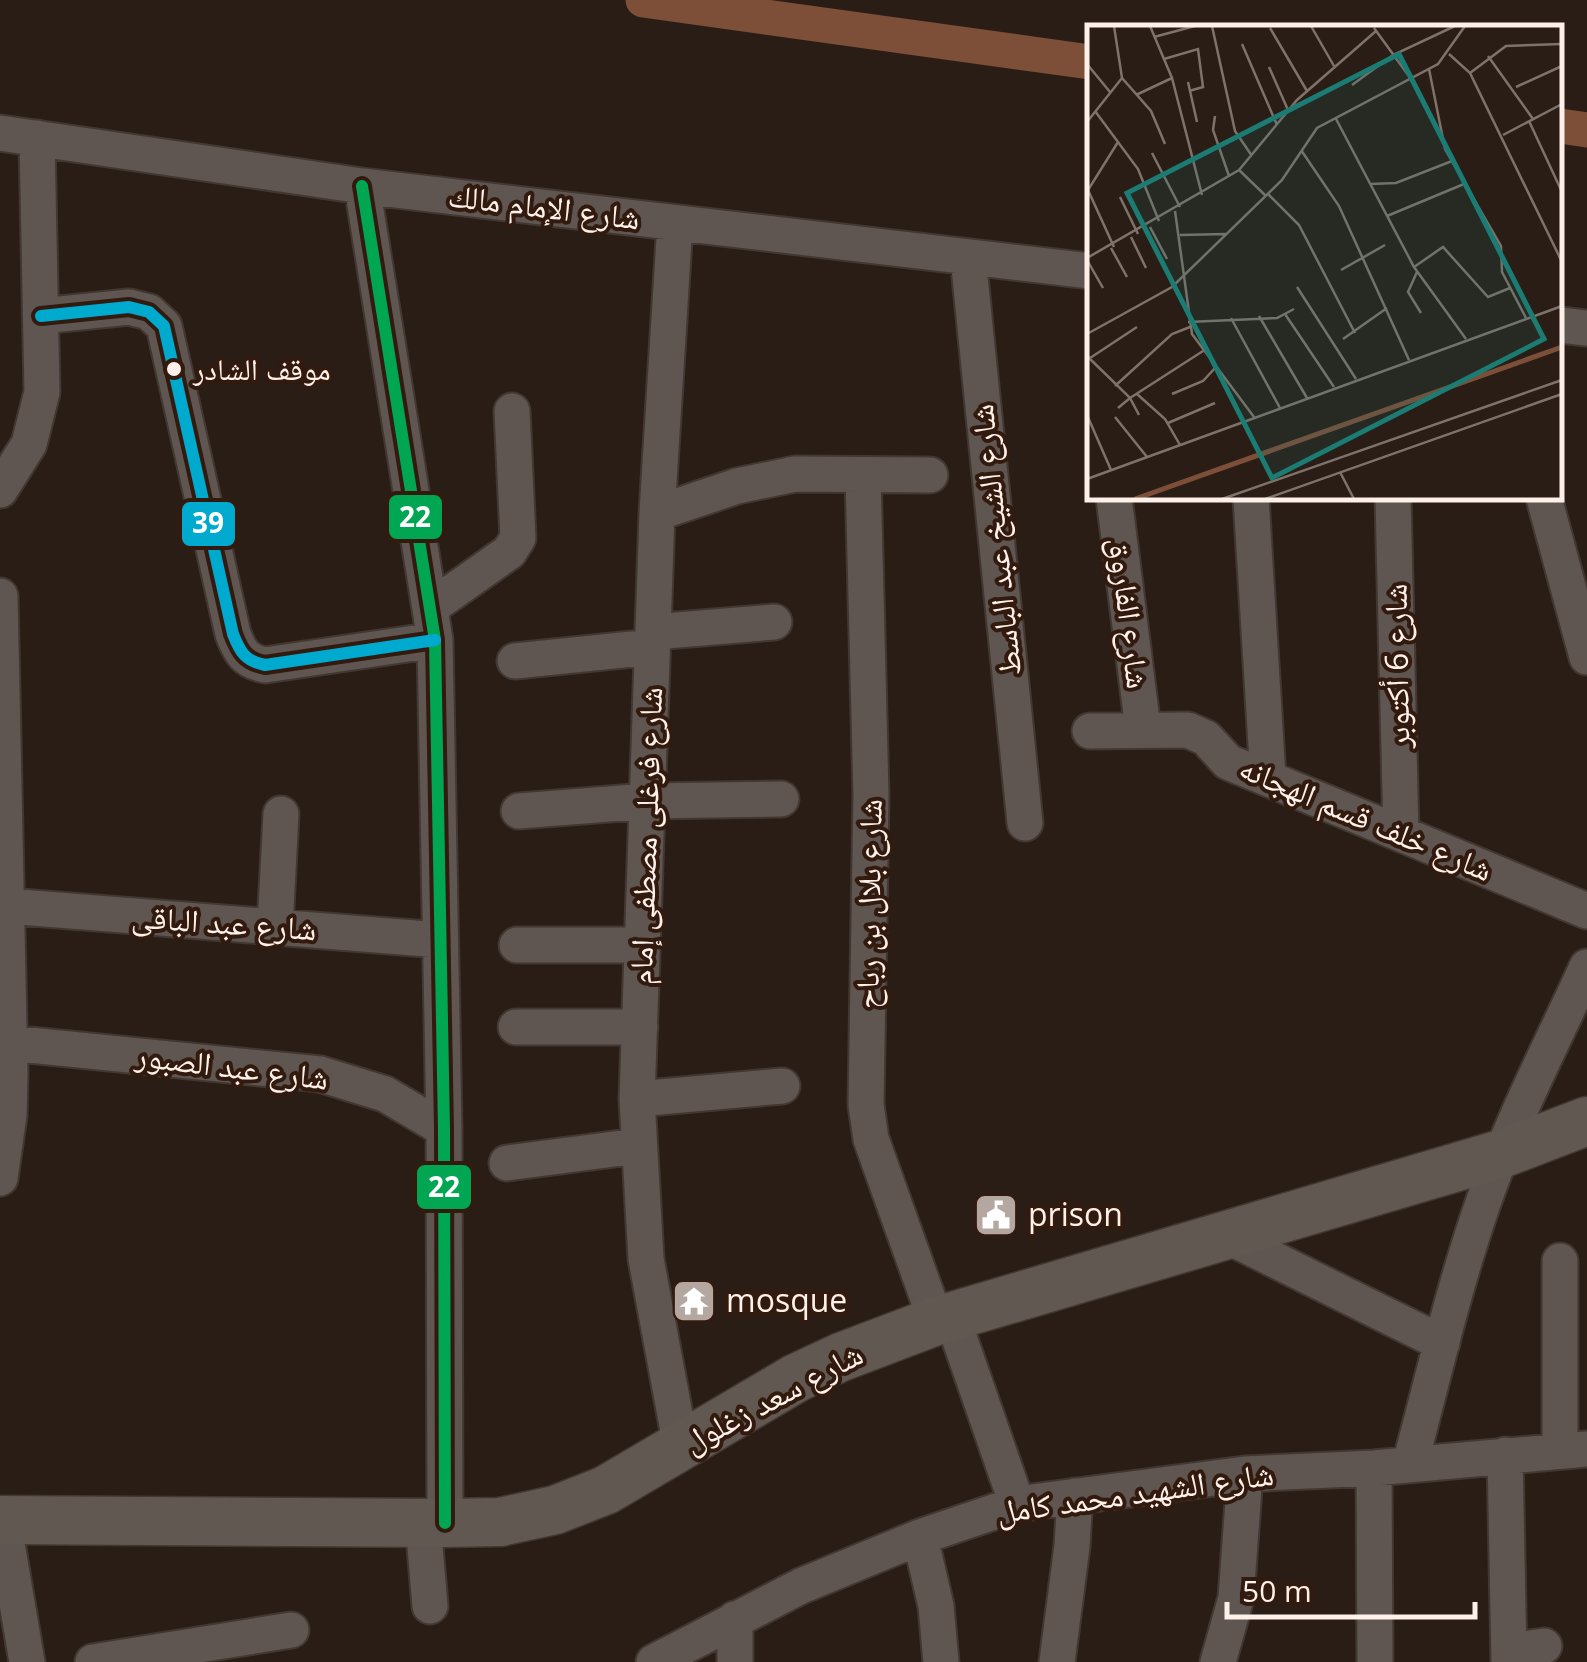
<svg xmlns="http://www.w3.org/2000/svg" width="1587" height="1662" viewBox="0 0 1587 1662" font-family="'Open Sans','Noto Naskh Arabic',sans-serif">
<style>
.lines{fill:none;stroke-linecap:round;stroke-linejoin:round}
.canal{stroke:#7d4f39;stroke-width:35}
.street-casing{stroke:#423731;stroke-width:39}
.secondary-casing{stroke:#423731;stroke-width:51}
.street{stroke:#5f5652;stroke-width:35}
.secondary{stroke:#625852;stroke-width:48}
.bus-1-casing{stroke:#321a0e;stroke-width:20}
.bus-2-casing{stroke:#321a0e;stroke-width:20}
.bus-1{stroke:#00a651;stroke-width:12}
.bus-2{stroke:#00a9ce;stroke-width:12}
.bus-dot{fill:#fff1ea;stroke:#321a0e;stroke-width:4}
.labels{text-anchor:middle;stroke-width:8;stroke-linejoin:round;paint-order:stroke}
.bus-label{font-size:30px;fill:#fff1ea;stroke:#321a0e;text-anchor:start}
.street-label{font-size:32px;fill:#fff1ea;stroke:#321a0e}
.poi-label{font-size:32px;fill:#fff1ea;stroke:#321a0e;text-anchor:start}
.inset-river{fill:none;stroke:#7d4f39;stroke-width:5}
.inset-road{fill:none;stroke:#7f726b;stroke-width:2.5}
.view{fill:#1b7c74;fill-opacity:0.15;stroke:#1b7c74;stroke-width:5}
.inset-edge{fill:none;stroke:#fff1ea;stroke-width:5}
.line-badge{stroke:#321a0e;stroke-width:4}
.badge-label{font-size:28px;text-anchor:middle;font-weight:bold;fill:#fff}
</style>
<rect width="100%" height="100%" fill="#2a1d16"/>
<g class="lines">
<path class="canal" d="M643,0L1090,62
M1560,126L1587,130"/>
<g class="street-casing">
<path id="street" d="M0,133L362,186L1090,271
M362,186L435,640L444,1129L445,1523
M675,223L657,513L637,1099L646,1259L681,1447
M968,257L1025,823
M41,316L129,307L149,312L164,326L233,634C240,652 245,661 265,665L435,640
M1560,325L1587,328
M863,475L871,795L866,1105L871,1139L936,1321
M0,490L29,444L42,392L37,138
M1114,498L1143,729
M1251,498L1268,778
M1393,498L1401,834
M1544,498L1587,657
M657,513L737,486L795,474L930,475
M0,596L10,1074L9,1115L0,1178
M431,607L509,552L518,538L512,411
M653,632L774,622
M515,661L652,647
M1090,731L1188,730L1206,738L1228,762L1587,911
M519,811L647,801L781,799
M7,906L440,940
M275,927L281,814
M517,945H642
M516,1027H640
M9,1043L320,1074L385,1094L444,1129
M637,1099L782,1086
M507,1163L637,1146
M1225,1235L1442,1343
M1560,1261V1450
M952,1317L1017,1504
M1505,1455L1509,1662
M1410,1464C1433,1378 1453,1290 1482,1206C1510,1124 1551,1046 1587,967
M1374,1468L1375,1662
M3,1520L27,1662
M423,1523L430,1606
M920,1537L936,1606L941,1662
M735,1619V1662
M1509,1651L1544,1646
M93,1662L291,1630
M654,1662L801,1586L920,1537L1017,1504L1245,1474L1374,1468L1587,1449
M1057,1662L1072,1546L1075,1496
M1218,1662L1236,1598L1245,1474"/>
</g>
<g class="secondary-casing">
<path id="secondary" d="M0,1520L445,1523L500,1522L555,1510L606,1490L796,1378L841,1357L936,1321L1501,1154L1587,1121"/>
</g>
<use href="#street" class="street"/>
<use href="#secondary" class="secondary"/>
<g class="bus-1-casing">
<path id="bus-1" d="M362,186L435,640L444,1129L445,1523"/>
</g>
<g class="bus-2-casing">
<path id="bus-2" d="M41,316L129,307L149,312L164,326L233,634C240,652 245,661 265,665L435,640"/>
</g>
<use href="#bus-1" class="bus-1"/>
<use href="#bus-2" class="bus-2"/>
</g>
<defs>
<g id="civic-square" transform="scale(2.25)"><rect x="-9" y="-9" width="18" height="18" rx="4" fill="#b4a7a0" stroke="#321a0e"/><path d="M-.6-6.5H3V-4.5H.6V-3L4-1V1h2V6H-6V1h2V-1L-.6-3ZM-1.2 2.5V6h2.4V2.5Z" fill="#fff"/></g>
<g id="temple-square" transform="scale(2.25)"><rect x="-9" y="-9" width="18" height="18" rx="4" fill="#b4a7a0" stroke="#321a0e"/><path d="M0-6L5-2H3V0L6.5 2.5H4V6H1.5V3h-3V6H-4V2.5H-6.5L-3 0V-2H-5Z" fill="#fff"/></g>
</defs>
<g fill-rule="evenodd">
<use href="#civic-square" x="996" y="1215"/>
<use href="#temple-square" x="694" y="1301"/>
</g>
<circle class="bus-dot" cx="174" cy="369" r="9"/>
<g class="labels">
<g class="bus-label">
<text x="193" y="380">موقف الشادر</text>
</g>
<g class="street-label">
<text transform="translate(544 207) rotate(7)" y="11">شارع الإمام مالك</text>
<text transform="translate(996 540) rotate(-96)" y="11">شارع الشيخ عبد الباسط</text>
<text transform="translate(1129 613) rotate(83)" y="11">شارع الفاروق</text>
<text transform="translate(1397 666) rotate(-91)" y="11">شارع 6 أكتوبر</text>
<text transform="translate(1366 819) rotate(23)" y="11">شارع خلف قسم الهجانه</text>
<text transform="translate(646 836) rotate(-88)" y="11">شارع فرغلى مصطفى إمام</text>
<text transform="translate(869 904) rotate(-89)" y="11">شارع بلال بن رباح</text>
<text transform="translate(224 923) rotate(4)" y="11">شارع عبد الباقى</text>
<text transform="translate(232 1067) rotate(7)" y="11">شارع عبد الصبور</text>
<text transform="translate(773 1398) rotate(-28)" y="11">شارع سعد زغلول</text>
<text transform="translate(1135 1493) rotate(-8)" y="11">شارع الشهيد محمد كامل</text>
</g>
<g class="poi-label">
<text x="1028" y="1226">prison</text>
<text x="726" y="1312">mosque</text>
</g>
</g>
<g transform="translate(1087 25)">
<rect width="475" height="475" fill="#2a1d16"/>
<path class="inset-river" d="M48,474L475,322"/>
<path class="inset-road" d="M27,1L35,53L64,86L78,119M63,1L85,53L115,170M125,1L148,106L165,131M224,1L247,41M183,3L220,66M287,3L324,54M67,12L108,1M155,19L190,100M362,29L383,48L475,237M401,31L446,94M77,34L111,24L116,62L102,66M0,39L23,67M182,42L201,85M342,44L358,124L414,221L415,247L439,293M383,48L419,21L475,19M101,57L110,97M265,60L306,30L368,1M429,62L475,41M49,70L85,53M8,86L51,144L72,196M128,91L126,105L142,151M248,92L327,242L379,314M442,96L475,167M0,97L35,53M416,110L475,79M214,125L252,181L322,335M65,128L93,182M152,145L179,171M283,159L309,158L365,136M181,169L212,200L268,308M33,172L51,209M88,186L105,309L167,392M300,191L377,159M63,202L80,234M93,210L139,209M44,212L59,243M27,222L1,165L31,117M24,223L40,252M0,233L152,145L210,75L289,6M0,235L16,263M327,242L356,222L401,272L423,263M254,245L298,220M330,247L321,267L334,288M210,262L269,354M198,289L247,362M172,291L220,373M144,293L193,383M101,297L190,293L207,284M0,309L85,262L195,155L230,103L351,39L378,1M256,314L300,283M0,331L43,373L116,326M0,335L50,302M28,361L85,309L103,302M50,369L78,394L93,420M85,369L116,356L129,342M31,383L43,373L52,390M0,390L24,445M28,392L60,432M81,398L128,378M253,447L267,474M0,454L475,281M135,474L475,355M178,474L475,369"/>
<path class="view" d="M312,29L457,314L185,453L40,168Z"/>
<rect width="475" height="475" class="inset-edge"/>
</g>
<g class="line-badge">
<rect x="387" y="493" width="57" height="48" rx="10" fill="#00a651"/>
<rect x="180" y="500" width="57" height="48" rx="10" fill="#00a9ce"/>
<rect x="415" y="1163" width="58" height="48" rx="10" fill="#00a651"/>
</g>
<g class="badge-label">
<text x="415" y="527">22</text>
<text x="208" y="533">39</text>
<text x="444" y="1197">22</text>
</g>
<path d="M1227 1602v15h248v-15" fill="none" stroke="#fff1ea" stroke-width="5"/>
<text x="1242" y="1602" font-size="30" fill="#fff1ea" stroke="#321a0e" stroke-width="8" paint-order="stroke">50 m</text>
</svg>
